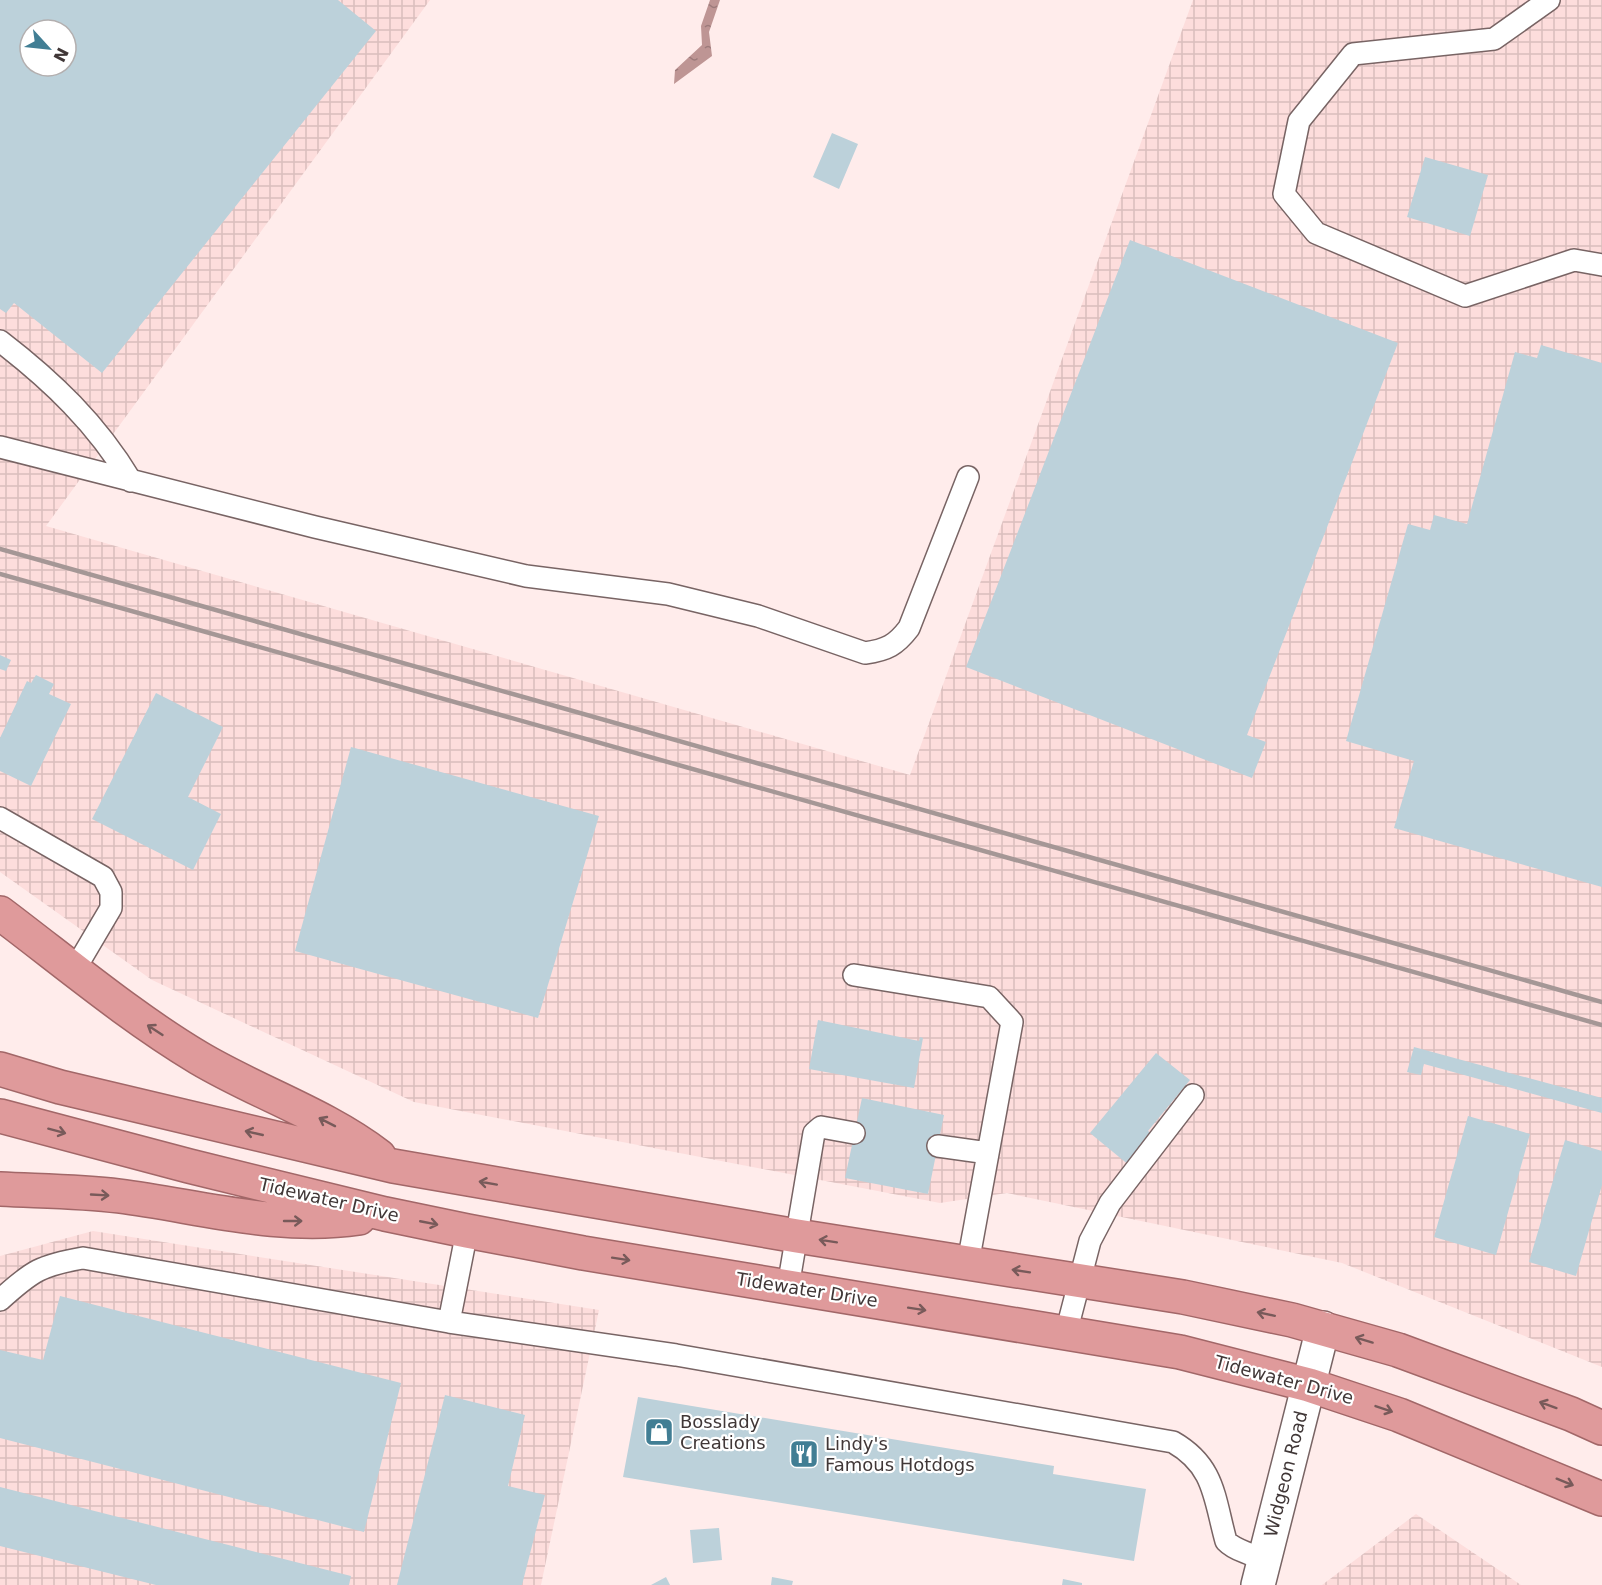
<svg xmlns="http://www.w3.org/2000/svg" width="1602" height="1585" viewBox="0 0 1602 1585" font-family="'DejaVu Sans',sans-serif">
<style>
.industrial{fill:url(#industrial-grid);fill-rule:evenodd}
.water{fill:url(#water-ripples)}
.building{fill:#bcd1da;fill-rule:evenodd}
.lines{fill:none;stroke-linecap:round;stroke-linejoin:round}
.service-casing{stroke:#786464;stroke-width:24}
.tertiary-casing{stroke:#786464;stroke-width:36}
.trunk-casing{stroke:#a26768;stroke-width:36}
.service{stroke:#fff;stroke-width:21}
.tertiary{stroke:#fff;stroke-width:33}
.trunk{stroke:#df9a9b;stroke-width:33}
.rail{stroke:#a59796;stroke-width:4.5}
.oneway{stroke:#785a5a}
.labels{text-anchor:middle;stroke-width:4.5;stroke-linejoin:round;paint-order:stroke}
.street-label{font-size:18px;fill:#403737;stroke:#fff}
.poi-label{font-size:18px;fill:#403737;stroke:#fff;text-anchor:start}
</style>
<defs>
<pattern id="industrial-grid" width="8" height="8" patternUnits="userSpaceOnUse" patternTransform="scale(1.5)"><rect width="8" height="8" fill="#fddddc"/><path d="M0 4h8M4 0v8" fill="none" stroke="#dabebd"/></pattern>
<pattern id="water-ripples" width="26" height="14" patternUnits="userSpaceOnUse" patternTransform="scale(1.5)"><rect width="26" height="14" fill="#be9594"/><path d="M2 4q2-2 4 0t4 0M15 11q2-2 4 0t4 0" fill="none" stroke="#9c7a7a"/></pattern>
</defs>
<rect width="100%" height="100%" fill="#ffeceb"/>
<path class="industrial" d="M0,0H430L46,526L910,775L1193,0H1602V1367L1342,1263L1007,1193L940,1203L414,1102L152,980L0,872ZM30,30H66V66H30Z
M93,1231L599,1310L541,1585H0V1256Z
M1416,1514L1521,1585H1322Z"/>
<path class="water" d="M710,0H720L709,32L712,56L674,84L675,70L702,45L701,26Z"/>
<path class="building" d="M0,0H338L376,31L102,373L14,303L6,313L0,309ZM30,30H66V66H30Z
M832,133L858,144L839,189L813,177Z
M1425,157L1488,175L1470,236L1407,217Z
M1130,240L1398,343L1247,735L1266,742L1252,778L966,667Z
M1541,345L1602,363V887L1394,828L1414,761L1346,741L1408,524L1430,530L1434,515L1467,524L1515,352L1537,358Z
M0,655L11,660L6,671L0,669Z
M36,675L54,684L49,694L71,704L31,786L0,771V738L27,681L31,683Z
M156,693L223,727L188,797L221,814L193,870L92,819Z
M351,747L599,816L538,1018L295,951Z
M818,1020L919,1041L920,1037L923,1038L914,1088L809,1069Z
M1414,1047L1602,1098V1113L1424,1064L1421,1075L1407,1072Z
M1156,1053L1190,1080L1148,1131L1155,1136L1130,1166L1090,1133Z
M862,1098L944,1115L928,1194L845,1178Z
M1468,1116L1530,1134L1496,1255L1434,1237Z
M1565,1140L1602,1151V1185L1576,1276L1529,1262Z
M60,1296L401,1383L364,1532L0,1438V1350L43,1360Z
M445,1395L525,1415L508,1486L545,1495L522,1585H397Z
M638,1397L1054,1466L1053,1474L1146,1489L1134,1561L623,1477Z
M0,1487L351,1576L349,1585H156L0,1546Z
M719,1528L722,1560L693,1563L690,1530Z
M666,1577L670,1585H651Z
M772,1577L793,1581L792,1585H771Z
M1063,1579L1082,1583V1585H1062Z"/>
<g class="lines">
<g class="service-casing">
<path id="service" d="M1549,0L1494,39L1353,54L1299,121L1284,194L1316,233L1465,296L1574,260L1602,265
M0,341C52,381 97,424 131,481
M0,447L315,527L526,576L668,594L758,616L865,653C887,650 896,645 909,628L968,477
M0,818L103,877L111,892V908L75,969
M854,975L989,997L1012,1022L968,1263
M938,1146L988,1153
M788,1287L814,1133L821,1127L854,1133
M0,1300C32,1271 41,1265 83,1258L449,1322L676,1355L1173,1442C1215,1466 1214,1498 1226,1541C1240,1556 1261,1550 1266,1572
M449,1322L467,1231
M1066,1333L1090,1241L1110,1203L1193,1095"/>
</g>
<g class="tertiary-casing">
<path id="tertiary" d="M1258,1585L1323,1328"/>
</g>
<g class="trunk-casing">
<path id="trunk" d="M0,913C65,962 129,1016 199,1058C258,1093 324,1114 379,1156
M0,1069L60,1087L393,1166L797,1236L1183,1297L1292,1320L1398,1350L1571,1414L1602,1428
M0,1116L189,1166L385,1214L467,1231L583,1253L1180,1352L1309,1385L1399,1415L1602,1499
M0,1189C39,1191 80,1191 119,1196C198,1206 278,1230 359,1218"/>
</g>
<use href="#service" class="service"/>
<use href="#tertiary" class="tertiary"/>
<use href="#trunk" class="trunk"/>
<path class="rail" d="M0,549L1602,1002
M0,574L1602,1025"/>
</g>
<defs><path id="oneway-shaft" d="M-6 0H5M1.5-3L5.5 0L1.5 3" fill="none" stroke-width="1.6" stroke-linecap="round" stroke-linejoin="round" transform="scale(1.5)"/></defs>
<g class="oneway">
<use href="#oneway-shaft" transform="translate(155 1030) rotate(-147)"/>
<use href="#oneway-shaft" transform="translate(327 1122) rotate(-153)"/>
<use href="#oneway-shaft" transform="translate(57 1131) rotate(15)"/>
<use href="#oneway-shaft" transform="translate(254 1133) rotate(-167)"/>
<use href="#oneway-shaft" transform="translate(488 1183) rotate(-170)"/>
<use href="#oneway-shaft" transform="translate(100 1195) rotate(3)"/>
<use href="#oneway-shaft" transform="translate(293 1221)"/>
<use href="#oneway-shaft" transform="translate(429 1223) rotate(11)"/>
<use href="#oneway-shaft" transform="translate(828 1241) rotate(-171)"/>
<use href="#oneway-shaft" transform="translate(621 1259) rotate(9)"/>
<use href="#oneway-shaft" transform="translate(1021 1271) rotate(-171)"/>
<use href="#oneway-shaft" transform="translate(917 1309) rotate(9)"/>
<use href="#oneway-shaft" transform="translate(1266 1314) rotate(-168)"/>
<use href="#oneway-shaft" transform="translate(1364 1340) rotate(-163)"/>
<use href="#oneway-shaft" transform="translate(1548 1405) rotate(-160)"/>
<use href="#oneway-shaft" transform="translate(1384 1409) rotate(19)"/>
<use href="#oneway-shaft" transform="translate(1565 1482) rotate(22)"/>
</g>
<defs>
<g id="shop-square" transform="scale(1.5)"><rect x="-9" y="-9" width="18" height="18" rx="4" fill="#417e94" stroke="#fff"/><path d="M-5-2.5h2.3a2.7 3.5 0 0 1 5.4 0H5L5.5 6h-11ZM-1.5-2.5h3a1.5 2.3 0 0 0-3 0Z" fill="#fff"/></g>
<g id="restaurant-square" transform="scale(1.5)"><rect x="-9" y="-9" width="18" height="18" rx="4" fill="#417e94" stroke="#fff"/><path d="M-5-6h1v4h1v-4h1v4h1v-4h1v5L-1.5 .5V6h-2V.5L-5-1ZM5-6V6H3V1.5H1.5Q1.5-4 5-6Z" fill="#fff"/></g>
</defs>
<g fill-rule="evenodd">
<use href="#shop-square" x="659" y="1432"/>
<use href="#restaurant-square" x="804" y="1454"/>
</g>
<g class="labels">
<g class="street-label">
<text transform="translate(329 1200) rotate(13)" y="6">Tidewater Drive</text>
<text transform="translate(807 1290) rotate(9)" y="6">Tidewater Drive</text>
<text transform="translate(1284 1380) rotate(15)" y="6">Tidewater Drive</text>
<text transform="translate(1286 1474) rotate(-76)" y="6">Widgeon Road</text>
</g>
<g class="poi-label">
<text x="680" y="1428">Bosslady<tspan x="680" dy="21">Creations</tspan></text>
<text x="825" y="1450">Lindy's<tspan x="825" dy="21">Famous Hotdogs</tspan></text>
</g>
</g>
<g transform="translate(48 48) rotate(117)"><circle r="28" fill="#ffffff" stroke="#b3afaf" stroke-width="1.5"/>
<path d="M0-4.5L10 22L0 15L-10 22Z" fill="#417e94"/>
<text y="-9" font-size="16" font-weight="bold" text-anchor="middle" fill="#403737">N</text>
</g>
</svg>
